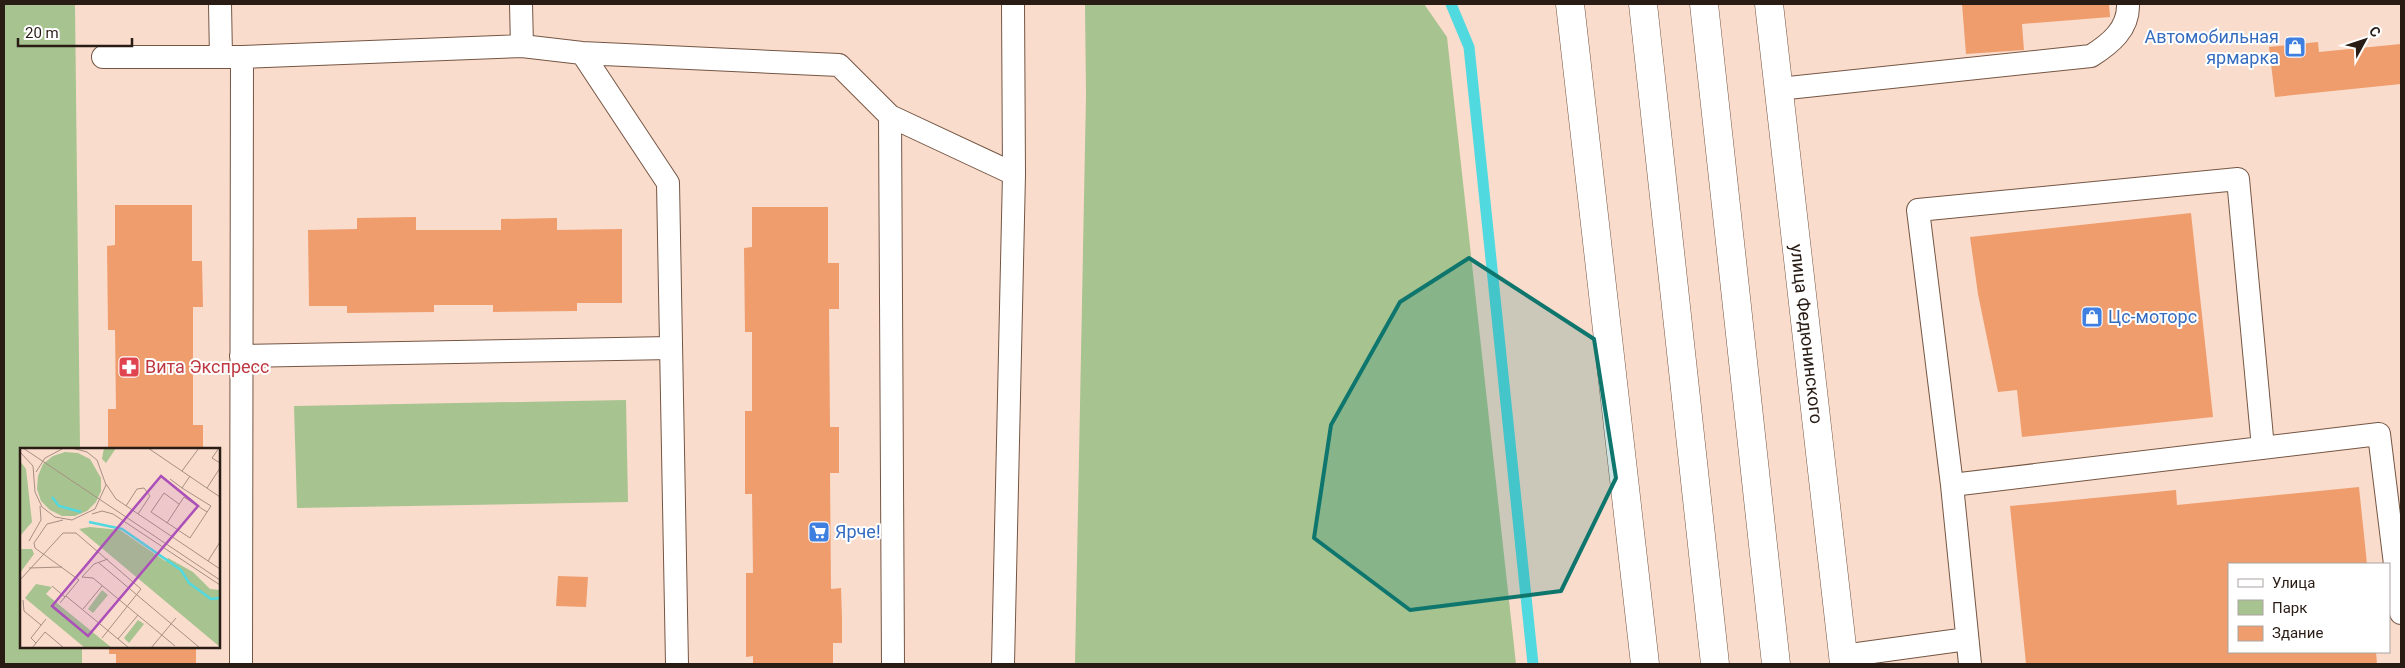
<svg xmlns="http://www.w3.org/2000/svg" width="2405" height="668" viewBox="0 0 2405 668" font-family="Roboto,sans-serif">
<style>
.green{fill:#a7c390}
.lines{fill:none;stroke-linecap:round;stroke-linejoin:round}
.stream{stroke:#51d9e0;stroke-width:11}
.building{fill:#ef9d6d}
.lane-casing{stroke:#755644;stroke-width:24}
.secondary-casing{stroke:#755644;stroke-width:29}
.highway-casing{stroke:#755644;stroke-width:29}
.lane{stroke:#fff;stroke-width:22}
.secondary{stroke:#fff;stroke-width:28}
.highway{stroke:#fff;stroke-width:28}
.marked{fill:#0f766e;fill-opacity:0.2;stroke:#0f766e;stroke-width:4;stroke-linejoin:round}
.labels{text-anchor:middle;stroke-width:4;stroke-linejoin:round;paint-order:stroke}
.shop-label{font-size:18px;fill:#366cbe;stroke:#fff;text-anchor:start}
.street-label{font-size:18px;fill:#291c15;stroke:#fff}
.health-label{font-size:18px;fill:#be3a42;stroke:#fff;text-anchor:start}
.inset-river{fill:none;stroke:#51d9e0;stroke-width:2.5}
.inset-road{fill:none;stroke:#a68f83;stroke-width:1}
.view{fill:#ab4fb9;fill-opacity:0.15;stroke:#ab4fb9;stroke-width:2.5}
.inset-edge{fill:none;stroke:#291c15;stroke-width:2.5}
</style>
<rect width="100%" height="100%" fill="#fadccc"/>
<path class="green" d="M4,4H75L80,449H21V647H82V664H4Z
M1085,4H1424L1447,37L1516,664H1075L1086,95Z
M626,400L628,502L297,508L294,406Z"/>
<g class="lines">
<path class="stream" d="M1451,4L1469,47L1533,664"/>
</g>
<path class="building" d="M1962,4H2109L2110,17L2022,24L2024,50L1966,54Z
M2318,42L2319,52L2401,44V84L2275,97L2269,47Z
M115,205H192V261H202L203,307H193V425H203V449H108V409H116L115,330H108L107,246L115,245Z
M752,207H828V263H839V309H829L830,427H839V473H830L831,589L841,588L842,617V643H833V664H753V656L746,657V573H753L752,494H745V411H752V332H745L744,248L752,247Z
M2191,213L2213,417L2022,437L2017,390L1998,392L1978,294L1970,237Z
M416,217V230H501V219L557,218V230L622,229V303H577V311L493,312V305H434V312L347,313V306H309L308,230L357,229V218Z
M2359,487L2367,564H2229V652H2376L2377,664H2026L2010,506L2176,490L2177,505Z
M558,576L588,577L586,607L556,606Z
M109,647H196V664H116V654H109Z"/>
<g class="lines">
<g class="lane-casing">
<path id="lane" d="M220,4L221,57
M522,46L582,53L839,65L890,116L1014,174
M582,53L668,183L677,664
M103,57H242L522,46L521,4
M1778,89L2091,56C2110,44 2129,29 2128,4
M890,116L893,664
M241,356L671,348
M1952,485L2379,434L2401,613
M1843,656L1967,639
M241,664L242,57
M1003,664L1014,174L1013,4
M1970,664L1952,485L1918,210L2238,179L2263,448"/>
</g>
<g class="secondary-casing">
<g id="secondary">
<path d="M1570,4L1645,664"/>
<path id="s1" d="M1769,4L1844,664"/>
</g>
</g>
<g class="highway-casing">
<path id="highway" d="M1643,4L1715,664
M1704,4L1776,664"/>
</g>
<use href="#lane" class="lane"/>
<use href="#secondary" class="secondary"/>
<use href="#highway" class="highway"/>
</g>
<path class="marked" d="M1469,258L1594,339L1616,478L1561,591L1410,610L1314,538L1331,425L1400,302Z"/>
<defs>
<g id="shop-square" transform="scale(1.125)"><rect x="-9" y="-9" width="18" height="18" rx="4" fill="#3f7fe0" stroke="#fff"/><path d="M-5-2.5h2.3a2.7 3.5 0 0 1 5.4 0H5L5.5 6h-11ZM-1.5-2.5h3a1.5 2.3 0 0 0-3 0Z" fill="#fff"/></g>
<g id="pharmacy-square" transform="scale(1.125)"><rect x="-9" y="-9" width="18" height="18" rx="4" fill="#e0444e" stroke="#fff"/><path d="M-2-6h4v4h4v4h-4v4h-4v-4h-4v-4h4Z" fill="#fff"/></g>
<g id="supermarket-square" transform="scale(1.125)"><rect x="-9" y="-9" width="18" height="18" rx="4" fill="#3f7fe0" stroke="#fff"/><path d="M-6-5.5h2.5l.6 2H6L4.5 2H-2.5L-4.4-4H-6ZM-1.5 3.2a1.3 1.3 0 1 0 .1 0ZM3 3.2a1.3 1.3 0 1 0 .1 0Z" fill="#fff"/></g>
</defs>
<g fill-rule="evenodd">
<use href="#shop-square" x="2295" y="47"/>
<use href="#shop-square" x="2092" y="317"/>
<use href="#pharmacy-square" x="129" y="367"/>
<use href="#supermarket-square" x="819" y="532"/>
</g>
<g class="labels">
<g class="shop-label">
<text x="2279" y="43" text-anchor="end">Автомобильная<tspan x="2279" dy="21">ярмарка</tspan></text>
<text x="2108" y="323">Цс-моторс</text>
<text x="835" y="538">Ярче!</text>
</g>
<g class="street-label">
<text dy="6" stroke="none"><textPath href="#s1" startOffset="332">улица Федюнинского</textPath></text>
</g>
<g class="health-label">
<text x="145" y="373">Вита Экспресс</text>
</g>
</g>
<g transform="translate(20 448)">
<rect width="200" height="200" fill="#fadccc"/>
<path d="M84,0H96L86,15L82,11ZM45,4L58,5L70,11L81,30V43L76,54L67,63L55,68H42L30,62L21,53L17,41L18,28L23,16L33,8ZM0,13L6,21L12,74L0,88ZM70,79L100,82L145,113L148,110L173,124L190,141L200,142V199L59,81ZM0,101H12L14,106L0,125ZM16,136L32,139L26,146L92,200H65L5,150ZM82,142L88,147L73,165L68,161ZM118,172L124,176L109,195L104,190Z" fill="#a7c390"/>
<path class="inset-river" d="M32,49L39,58L61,64M69,74L102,81L161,122L169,135L191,151L200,150"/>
<path class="inset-road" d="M3,0L200,132M20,0H48M128,0L200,49M199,0L192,10L200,15M0,4L13,18L15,44L22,59L35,69L52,72L75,61L86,37L77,12L67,4L52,0M162,23L179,0M16,24L25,10L42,1M150,31L162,40L170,28M86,36L96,51L200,121M187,40L200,20M159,56L144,45L131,64L170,90L191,58L162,40M106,58L117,41L124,40L130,48L118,66M72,66L82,63L93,66L200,137M147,75L164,49L187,64M9,93L21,72L20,58M188,113L200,94M79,115L180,200M9,120L42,119M62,129L73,130L155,198M62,129L74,116L88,111M0,132L43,85H56L121,141L82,190M32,138L45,149M46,148L109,200M3,152L4,163L21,177M40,155L59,132L15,100L14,95L27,76L43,72M63,161L82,138M98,191L118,167M16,195L11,190L26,171M12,200L25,184L44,200M131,200L156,170"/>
<path class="view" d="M141,28L178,58L68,188L32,158Z"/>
<rect width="200" height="200" class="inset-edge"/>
</g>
<rect width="2405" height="668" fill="none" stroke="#291c15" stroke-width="10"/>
<rect x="2228" y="563" width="162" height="90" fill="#ffffff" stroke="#a9a4a1"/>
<rect x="2238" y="579" width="25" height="8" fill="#ffffff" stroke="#a9a4a1"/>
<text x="2272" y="588" font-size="15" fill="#291c15">Улица</text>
<rect x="2238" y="600" width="25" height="15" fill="#a7c390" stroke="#a9a4a1"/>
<text x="2272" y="613" font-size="15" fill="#291c15">Парк</text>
<rect x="2238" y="626" width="25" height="15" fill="#ef9d6d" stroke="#a9a4a1"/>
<text x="2272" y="638" font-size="15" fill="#291c15">Здание</text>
<g transform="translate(2365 40) rotate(50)" stroke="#ffffff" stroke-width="4" paint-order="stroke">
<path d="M0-4L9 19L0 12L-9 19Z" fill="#291c15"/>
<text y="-8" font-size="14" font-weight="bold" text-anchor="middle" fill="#291c15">С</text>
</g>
<path d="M18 38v8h114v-8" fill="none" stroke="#291c15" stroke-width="2.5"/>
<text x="25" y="38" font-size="15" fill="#291c15" stroke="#ffffff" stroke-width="4" paint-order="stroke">20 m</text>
</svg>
